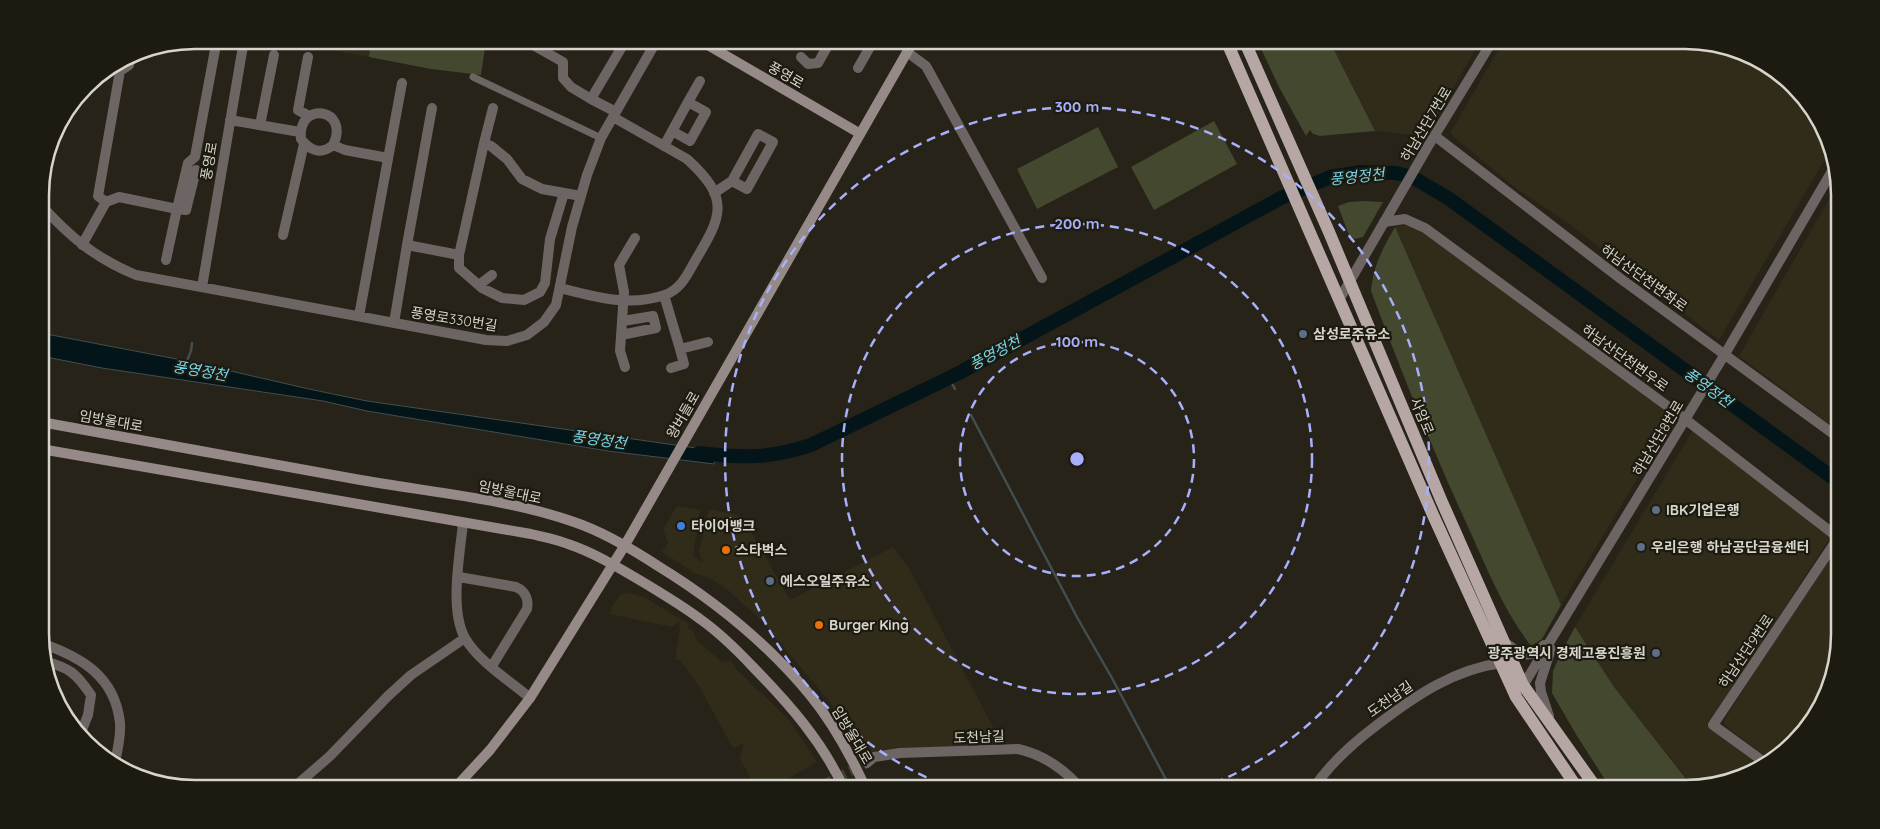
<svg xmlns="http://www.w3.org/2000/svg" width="1880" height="829" viewBox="0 0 1880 829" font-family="Quicksand,'Noto Sans KR',sans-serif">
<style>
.built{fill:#312c1a}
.green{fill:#44482e}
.water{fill:#031519;stroke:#424e4f}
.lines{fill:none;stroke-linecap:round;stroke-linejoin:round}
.stream{stroke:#424e4f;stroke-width:2.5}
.river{stroke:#031519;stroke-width:14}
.minor-tunnel{stroke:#413e33;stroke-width:10;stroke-dasharray:10 5;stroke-linecap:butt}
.pedestrian{stroke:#6c6564;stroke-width:7}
.minor{stroke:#6c6564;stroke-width:10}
.tertiary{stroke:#6c6564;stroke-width:10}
.secondary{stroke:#968a88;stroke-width:10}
.primary{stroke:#b6a7a4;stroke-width:12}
.ring{fill:none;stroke:#a8b0fc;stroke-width:2.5;stroke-dasharray:9 6}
.service-dot{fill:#5c6f8a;stroke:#1d1a0f;stroke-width:2}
.shop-dot{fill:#3f7fe0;stroke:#1d1a0f;stroke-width:2}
.food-dot{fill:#e8710a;stroke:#1d1a0f;stroke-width:2}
.labels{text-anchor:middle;stroke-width:4.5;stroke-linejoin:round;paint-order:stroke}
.street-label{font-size:14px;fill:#d6d4cc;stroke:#1d1a0f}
.poi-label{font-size:14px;font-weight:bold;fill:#d6d4cc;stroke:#1d1a0f;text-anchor:start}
.water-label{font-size:15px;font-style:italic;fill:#75d6eb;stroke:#1d1a0f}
.rim{fill:none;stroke:#d6d4cc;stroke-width:2.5}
.centre{fill:#a8b0fc;stroke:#1d1a0f;stroke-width:2.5}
.ring-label{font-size:15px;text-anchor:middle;font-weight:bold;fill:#a8b0fc;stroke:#1d1a0f;stroke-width:4.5;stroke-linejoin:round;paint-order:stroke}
</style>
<rect width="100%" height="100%" fill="#272318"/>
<path class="built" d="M279,40H371L369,57Z
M1329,40H1481L1425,136L1375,131Z
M1504,40H1685L1744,52L1808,100L1829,152L1719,340L1568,223L1516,188L1454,137L1451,132Z
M1839,182V431L1739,356Z
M1412,224L1636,388L1674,418L1561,605L1395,227Z
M1693,430L1815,523V527L1830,538L1707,726L1761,766L1695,789L1614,687L1575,627Z
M677,506L700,510L693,556L703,563L699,551L709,509L742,516L790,600L893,547L909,568L1002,744L880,750L863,756L845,722L819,689L760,619L728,590L708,577L696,574L662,552L668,543L663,529Z
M1840,548V634L1828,693L1808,729L1773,761L1728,728L1724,723L1725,719L1776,639L1836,551Z
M629,593L644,597L689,624L688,628L693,631L697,641L722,662L731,661L737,670L789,720L817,762L770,789H757L740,759L744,743L733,748L699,686L680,660L675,659L680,630L679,621L672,627L610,614L612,606L621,594Z
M942,782L959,785L975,784L981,789H908Z"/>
<path class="green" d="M371,40H486L481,75L431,69L369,57Z
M1257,40H1329L1375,131L1320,136L1313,134L1310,130L1306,136L1279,87Z
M1214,121L1237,164L1154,210L1131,167Z
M1098,127L1118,167L1037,209L1017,169Z
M1364,201L1383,202L1363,237L1355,239L1349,235L1338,206L1349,202Z
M1395,227L1561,605L1542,639L1531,646C1504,611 1487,569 1469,529C1433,451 1401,371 1371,291C1373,266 1383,248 1395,227Z
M1575,627L1614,687L1694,789H1611L1577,736L1552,693L1553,671L1561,653Z"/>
<path class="water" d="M41,333L187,361L309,389L367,401L717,451L714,464L608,451L367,411L323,401L102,368L41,356Z"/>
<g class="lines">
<path class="stream" d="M186,363L191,351L192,343
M949,378L955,389
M971,415L1078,619L1112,678L1171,789"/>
<path class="river" d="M699,453C745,458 767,459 811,445L959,373L1281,198L1330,177L1361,172L1396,173L1412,177L1448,198L1840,483"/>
<path class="minor-tunnel" d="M823,785L867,763"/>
<path class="pedestrian" d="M473,77L601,138"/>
<path class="minor" d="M524,40L563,62V78L571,87L591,99
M817,40L827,46
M907,52L926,66L1042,278
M308,57L298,110L309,116
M801,57L808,64L818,63L831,40
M858,68L874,40
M688,102L700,81
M432,108L407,245L459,255L484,143
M493,108L484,143L491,146L507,159L522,179L542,189L581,196
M616,112L591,99L626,40
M230,120L300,132
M260,125L274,55
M1435,136L1621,279L1839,438
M333,145C351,108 297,100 301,139C310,151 321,155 333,145L345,150L388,158
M664,146L688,102L706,112L690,141L672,131
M196,170L186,210L177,209L188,163L195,157L215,50
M714,193L732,181L758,134L773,142L747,189L732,181
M106,202L98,196L120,71L129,65L131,55
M40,204C70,237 95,258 136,275L486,340L507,341L527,335L544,322L556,305L572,227L587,175L601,138L657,40
M1384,222L1405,219L1425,228L1685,419L1840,539
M283,235L304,144
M82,245L106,202L119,197L177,209L166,260
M459,255V268L482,288L502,298L524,300L540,292L545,283L550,239L564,193
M479,285L492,275
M202,287L244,40
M560,288C595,297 628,307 665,295C681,289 687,275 695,261C722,216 731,199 687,159L613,117
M664,295L680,349L708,342
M359,316L402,83
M394,323L407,245
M621,335L656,328L653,316L623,321
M625,367L620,351L624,292L619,265L635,238
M671,368L684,364L680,349
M463,523C460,554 449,610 465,638C478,661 510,681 530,698
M459,577L516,587C525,591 529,599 527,609L492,666
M41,643C81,657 115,676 120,723C121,736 118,749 115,762
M44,661C70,668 76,673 91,695L88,715L80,735
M867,763L874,757L900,753L1018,749C1042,754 1066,770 1081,789
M1767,764L1713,725L1838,538
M292,789L330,756L388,696L411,675L465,638
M818,789L823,785
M1313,789C1330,763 1353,743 1377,725C1415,696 1454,669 1502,663"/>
<path class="tertiary" d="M1339,300L1427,148L1493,40
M1504,642C1520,653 1528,662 1544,645
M1521,689L1725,354L1835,166
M1549,716L1541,692L1540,683L1551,649"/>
<path class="secondary" d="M699,40L859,133
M41,422C146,441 250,460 355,479C426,492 506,498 574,522C604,532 632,549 658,566C715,601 768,644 810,695C833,723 851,756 866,789
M41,449L531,534C544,537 556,539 568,544C592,552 614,565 636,578C658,591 680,604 700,619C720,633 737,650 754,668C789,704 823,742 844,789
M454,789L490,750L530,698L625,545L914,40"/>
<path class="primary" d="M1226,40L1433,515L1516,697L1578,789
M1244,40L1329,232L1442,502L1523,685L1597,789"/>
</g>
<g class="ring">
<circle cx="1077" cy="459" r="117"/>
<circle cx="1077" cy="459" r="235"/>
<path d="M954 789A352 352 0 1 1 1200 789"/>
</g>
<g class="service-dot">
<circle cx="1303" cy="334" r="5"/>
<circle cx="1656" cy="510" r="5"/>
<circle cx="1641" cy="547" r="5"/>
<circle cx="770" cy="581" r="5"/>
<circle cx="1656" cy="653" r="5"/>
</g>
<circle class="shop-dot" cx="681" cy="526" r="5"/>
<g class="food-dot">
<circle cx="726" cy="550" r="5"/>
<circle cx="819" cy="625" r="5"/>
</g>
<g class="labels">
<g class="street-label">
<text transform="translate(786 75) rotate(30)" y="5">풍영로</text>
<text transform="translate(1426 124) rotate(-59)" y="5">하남산단7번로</text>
<text transform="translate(209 161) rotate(-80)" y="5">풍영로</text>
<text transform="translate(1644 278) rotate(36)" y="5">하남산단천변좌로</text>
<text transform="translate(454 319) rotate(9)" y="5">풍영로330번길</text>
<text transform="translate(1625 358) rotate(36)" y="5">하남산단천변우로</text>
<text transform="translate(683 415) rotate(-60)" y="5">왕버들로</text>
<text transform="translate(1422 416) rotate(67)" y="5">사암로</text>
<text transform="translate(111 421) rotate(10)" y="5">임방울대로</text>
<text transform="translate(1658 438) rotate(-59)" y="5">하남산단8번로</text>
<text transform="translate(510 492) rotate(12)" y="5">임방울대로</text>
<text transform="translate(1746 651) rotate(-56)" y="5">하남산단9번로</text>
<text transform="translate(1390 699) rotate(-35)" y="5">도천남길</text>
<text transform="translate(852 735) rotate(59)" y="5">임방울대로</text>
<text transform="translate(979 737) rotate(-2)" y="5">도천남길</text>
</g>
<g class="poi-label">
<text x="1313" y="339">삼성로주유소</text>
<text x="1666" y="515">IBK기업은행</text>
<text x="691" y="531">타이어뱅크</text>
<text x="1651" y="552">우리은행 하남공단금융센터</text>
<text x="736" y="555">스타벅스</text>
<text x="780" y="586">에스오일주유소</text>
<text x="829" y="630">Burger King</text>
<text x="1646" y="658" text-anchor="end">광주광역시 경제고용진흥원</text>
</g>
<g class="water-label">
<text transform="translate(1357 177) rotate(-6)" y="5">풍영정천</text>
<text transform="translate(995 353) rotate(-28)" y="5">풍영정천</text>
<text transform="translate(200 371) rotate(10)" y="5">풍영정천</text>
<text transform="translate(1708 388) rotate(36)" y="5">풍영정천</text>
<text transform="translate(599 440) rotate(8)" y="5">풍영정천</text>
</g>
</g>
<path d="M0 0H1880V829H0ZM195 49H1685A146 146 0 0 1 1831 195V634A146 146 0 0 1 1685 780H195A146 146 0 0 1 49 634V195A146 146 0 0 1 195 49Z" fill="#1d1a0f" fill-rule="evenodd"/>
<path class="rim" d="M195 49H1685A146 146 0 0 1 1831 195V634A146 146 0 0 1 1685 780H195A146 146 0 0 1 49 634V195A146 146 0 0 1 195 49Z"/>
<circle cx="1077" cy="459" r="8" class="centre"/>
<g class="ring-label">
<text x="1077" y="112">300 m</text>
<text x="1077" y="229">200 m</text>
<text x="1077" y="347">100 m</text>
</g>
</svg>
